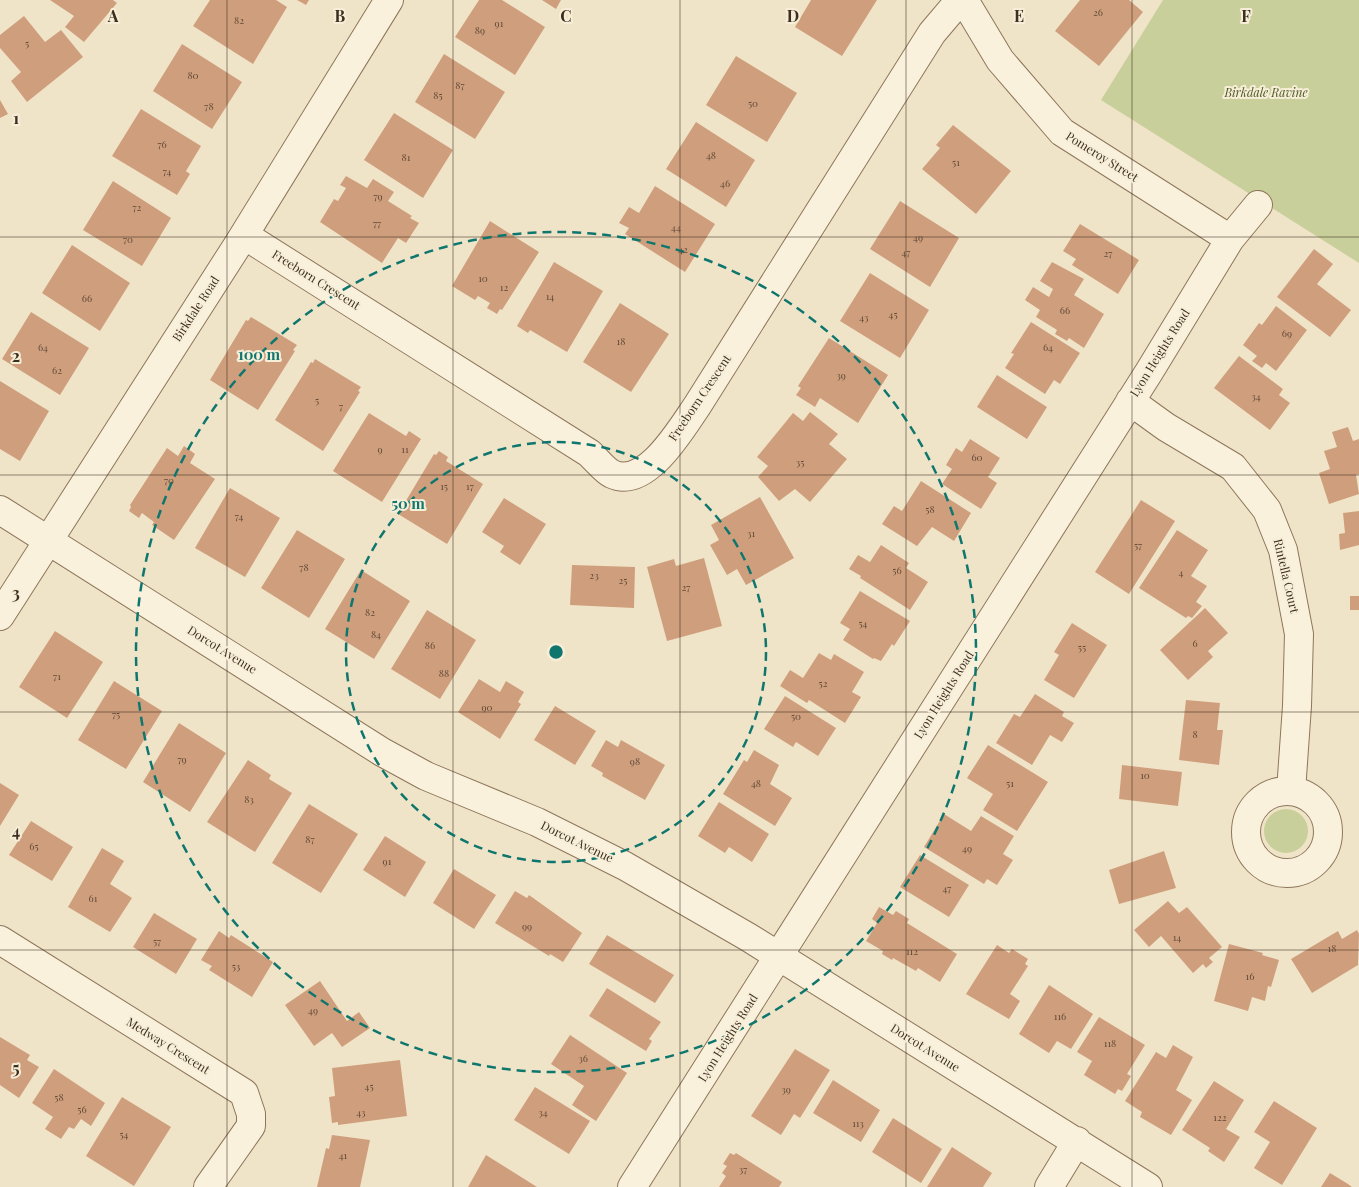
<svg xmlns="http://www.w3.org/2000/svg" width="1359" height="1187" viewBox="0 0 1359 1187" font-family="'Playfair Display',serif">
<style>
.green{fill:#c9cf9b}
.building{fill:#cf9f7d}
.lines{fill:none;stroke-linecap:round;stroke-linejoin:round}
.minor-casing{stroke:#8d765c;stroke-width:30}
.minor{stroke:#faf1dc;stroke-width:28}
.grid{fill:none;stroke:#3d2e20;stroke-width:1;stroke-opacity:0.55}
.ring{fill:none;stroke:#0f766e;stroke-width:2.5;stroke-dasharray:9 6}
.labels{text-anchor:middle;stroke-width:4;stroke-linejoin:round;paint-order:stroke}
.number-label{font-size:10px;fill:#624a37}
.park-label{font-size:12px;font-style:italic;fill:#4d5a26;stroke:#f7eed8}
.street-label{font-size:12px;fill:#3d2e20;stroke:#f7eed8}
.grid-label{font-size:16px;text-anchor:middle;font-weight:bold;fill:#3d2e20;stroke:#f7eed8;stroke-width:4;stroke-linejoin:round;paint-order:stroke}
.centre{fill:#0f766e;stroke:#f7eed8;stroke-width:2.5}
.ring-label{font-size:15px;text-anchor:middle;font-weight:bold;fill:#0f766e;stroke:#f7eed8;stroke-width:4;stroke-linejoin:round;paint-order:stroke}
</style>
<rect width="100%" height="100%" fill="#f0e4c8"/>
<path class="green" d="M1163,0H1359V263L1101,100Z
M1264 831a22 22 0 1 1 44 0a22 22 0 1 1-44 0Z"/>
<path class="building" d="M50,0H113L117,3L84,42L65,27L74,16Z
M210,0H276L287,7L253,64L193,26Z
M297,0H309L306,5Z
M479,0H502L545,27L515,75L455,37Z
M542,0H561L556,9Z
M811,0H877L842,56L795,27Z
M1080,0H1129L1143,12L1099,66L1055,31Z
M24,16L45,42L61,30L83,57L27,102L11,81L21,72L0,48V35Z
M182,44L242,82L212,129L153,91Z
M444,54L505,92L475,139L415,102Z
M736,56L797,93L767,142L706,105Z
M0,100L8,114L0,118Z
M141,109L201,146L186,171L190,174L177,195L112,156Z
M394,113L453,150L423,198L364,160Z
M696,122L755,160L726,207L666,169Z
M953,125L1011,171L976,214L922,169L940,148L936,145Z
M346,176L367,188L373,179L394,192L388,201L412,216L410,218L419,223L406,243L398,238L382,263L320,222L334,199L338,201L346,188L340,185Z
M113,181L171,218L142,266L83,230Z
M655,186L715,224L685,272L625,234L629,228L619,223L629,207L639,213Z
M900,201L959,238L930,287L870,249Z
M490,221L539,252L502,310L500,309L497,314L487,308L490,303L478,296L475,300L452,286Z
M1080,224L1139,260L1118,294L1072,265L1076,259L1063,251Z
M72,245L130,283L100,331L42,293Z
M1314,249L1333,264L1317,284L1351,310L1330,337L1277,297Z
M554,262L603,291L567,352L530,330L528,333L517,326Z
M1052,262L1084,279L1074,295L1104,314L1084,348L1069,338L1067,341L1055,334L1057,330L1036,317L1040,310L1025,300L1033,287L1049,297L1053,289L1040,281Z
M870,273L929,310L900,358L840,321Z
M620,303L669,334L631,392L583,362Z
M1276,306L1307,330L1276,371L1266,363L1262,368L1252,361L1257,356L1243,345L1259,323L1262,325Z
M31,312L89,348L60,395L2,359Z
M251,317L297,345L293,350L295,351L258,410L210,380L246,320L248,321Z
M1031,322L1080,353L1060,384L1054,380L1045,394L1005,368L1014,354L1011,353Z
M829,338L888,375L858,423L820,398L815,407L796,395L801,388L798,386Z
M1239,356L1283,389L1279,395L1290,403L1270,430L1214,388Z
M315,359L361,387L358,391L360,392L323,451L275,420L311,362L313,363Z
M997,375L1047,407L1027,439L977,407Z
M0,381L49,411L20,461L0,449Z
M810,412L838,434L829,444L847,459L810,502L795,489L779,501L758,477L768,466L757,457L793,413L803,421Z
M369,413L406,436L409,431L421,439L382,502L333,471Z
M1348,427L1353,441L1359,439V474L1356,475L1359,494L1329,504L1319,473L1330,469L1324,451L1337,447L1332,432Z
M970,439L1000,458L988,477L997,483L981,509L942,484L952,469L946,465L956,448L962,452Z
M184,446L195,454L190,463L215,479L174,540L152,525L154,522L142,513L139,518L129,511L131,507L130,505L167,448L178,456Z
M439,451L448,457L446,461L483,484L447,544L398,514L434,454L436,455Z
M921,481L971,513L954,541L932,527L917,546L882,524L894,506L902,511Z
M230,488L280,518L245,577L195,548Z
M760,497L794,558L746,585L737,569L727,575L710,545L719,540L711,525Z
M504,498L546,524L520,565L500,552L504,546L482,532Z
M1141,500L1175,521L1129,594L1095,572Z
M1359,511V545L1340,550L1339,534L1345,533L1343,513Z
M297,530L345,559L309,618L261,588Z
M1177,530L1208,550L1191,576L1207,586L1196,602L1202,606L1192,618L1188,616L1186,618L1139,588Z
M881,545L909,563L906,568L928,582L910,610L860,578L861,576L849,569L858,555L870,562Z
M704,558L722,626L667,641L647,567L674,559L676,566Z
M572,565L635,567L634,608L570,605Z
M361,570L410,601L374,659L325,629Z
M860,591L910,621L894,646L892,644L881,661L874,658L873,659L843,640L850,629L840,623Z
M1350,596H1359V610H1350Z
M1205,608L1228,633L1208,651L1213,657L1188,680L1160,650Z
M427,610L476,640L440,699L391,669Z
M1072,623L1107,645L1074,698L1044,680L1059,655L1054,652Z
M55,631L103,662L67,718L19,687Z
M819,653L831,660L834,654L864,672L852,692L861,697L845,723L809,700L807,703L780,686L790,670L803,678Z
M479,679L500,692L506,681L524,692L518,702L521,704L500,739L458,712Z
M114,681L162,711L126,769L78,740Z
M1035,694L1064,712L1062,716L1074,723L1062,742L1050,735L1032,765L996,743L1014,714L1020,717Z
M785,696L836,728L818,756L796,742L793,747L764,729Z
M1186,700L1220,703L1217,730H1223L1219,765L1179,760Z
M555,706L596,731L575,765L534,740Z
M179,723L226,753L190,812L143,782Z
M606,740L618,747L621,740L665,765L645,800L602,776L603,773L591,766Z
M988,745L1048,782L1017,831L983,810L993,794L967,778Z
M754,750L779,765L770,784L792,798L775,826L723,794L744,760L747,762Z
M248,760L271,775L269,779L292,793L255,852L207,822Z
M1122,765L1182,772L1178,806L1119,799Z
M0,783L19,795L0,826Z
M719,802L769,834L752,862L729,847L725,853L698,836Z
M309,804L358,834L321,893L272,863Z
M944,814L971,831L981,816L1014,836L1003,854L1013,860L997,885L987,879L984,884L924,847Z
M31,821L73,847L52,881L9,855Z
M385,836L426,862L405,897L363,870Z
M102,848L124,861L110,884L132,898L110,932L68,907Z
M1164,851L1176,888L1119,904L1109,870Z
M920,855L969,885L949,917L900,887Z
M454,869L496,895L474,929L433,903Z
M515,891L527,898L529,895L582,933L563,962L550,954L549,956L495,923Z
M1168,901L1179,913L1187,907L1222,947L1209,958L1213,962L1206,968L1203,964L1193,973L1161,936L1149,947L1134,930Z
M879,907L893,915L896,911L909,919L907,923L957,954L940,982L918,968L916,971L893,958L892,960L882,954L883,951L866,941L877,923L872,919Z
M154,913L197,939L176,974L133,947Z
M1357,930L1359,934L1358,965L1312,993L1291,959L1338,931L1342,939Z
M219,931L229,938L231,935L273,962L252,997L209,970L212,966L201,960Z
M607,935L674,975L655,1003L589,964Z
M1229,944L1263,953L1262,955L1279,960L1271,987L1268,986L1265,1001L1252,997L1248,1011L1214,1001Z
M997,945L1009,953L1012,949L1028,959L1025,964L1028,966L1010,994L1020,1001L1009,1019L966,994Z
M320,981L347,1021L359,1012L370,1028L342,1047L332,1033L314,1046L285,1005Z
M1049,985L1093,1014L1071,1049L1057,1041L1049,1053L1019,1034Z
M607,988L661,1022L649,1039L652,1041L646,1051L589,1016Z
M1099,1017L1145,1045L1127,1074L1131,1076L1122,1091L1118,1089L1115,1094L1084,1075L1092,1061L1077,1052Z
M570,1035L627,1073L596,1121L572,1105L584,1086L551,1064Z
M0,1037L30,1055L27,1060L39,1067L19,1098L0,1085Z
M1173,1045L1193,1057L1176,1090L1192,1100L1171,1135L1140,1117L1142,1112L1125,1101L1156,1052L1166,1058Z
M795,1049L830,1070L800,1118L794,1114L781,1135L751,1116Z
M400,1060L407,1116L338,1125V1122L332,1123L329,1097L335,1096L332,1068Z
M54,1069L105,1103L91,1126L81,1119L74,1129L69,1127L61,1139L45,1129L53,1117L32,1103Z
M833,1080L880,1110L861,1142L813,1113Z
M1214,1081L1244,1100L1226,1129L1240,1137L1224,1162L1208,1151L1210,1148L1182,1130Z
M535,1087L590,1121L569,1154L514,1120Z
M122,1097L171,1127L134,1186L86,1156Z
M1274,1101L1317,1128L1282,1185L1254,1168L1270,1142L1254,1132Z
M893,1118L942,1149L921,1183L872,1152Z
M332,1135L370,1140L360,1187H317L326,1148L329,1149Z
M952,1147L992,1173L983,1187H927Z
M730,1153L734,1155L736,1153L782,1182L779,1187H719L726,1176L722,1173L727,1166L723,1164Z
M486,1155L537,1187H468Z
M1330,1173L1348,1184L1352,1187H1321Z"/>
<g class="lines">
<g class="minor-casing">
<path id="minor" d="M964,0L1000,60L1062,132L1230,239
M244,235L589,453C596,459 604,470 612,474C646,490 681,429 697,406L932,33L960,0
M1130,401L1166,427L1233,467L1267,510L1283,550L1299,634L1297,706L1291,791
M0,510L382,752L426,776L537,822L625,866L748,937L1148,1187
M0,616L239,243L389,0
M1246 832a41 41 0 1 1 82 0a41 41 0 1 1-82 0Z
M0,940L244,1093L251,1114V1126L208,1187
M632,1187L1149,372L1230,239L1258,205
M1049,1187L1077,1141"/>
</g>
<use href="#minor" class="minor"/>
</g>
<path class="grid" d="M227,0V1187M453,0V1187M680,0V1187M906,0V1187M1132,0V1187M0,237H1359M0,475H1359M0,712H1359M0,950H1359"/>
<g class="ring">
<circle cx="556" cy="652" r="210"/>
<circle cx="556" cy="652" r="420"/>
</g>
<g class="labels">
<g class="number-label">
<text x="1098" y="16">26</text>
<text x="239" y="24">82</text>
<text x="499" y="27">91</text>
<text x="480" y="34">89</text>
<text x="27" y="47">5</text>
<text x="193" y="79">80</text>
<text x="460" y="89">87</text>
<text x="438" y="99">85</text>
<text x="753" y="107">50</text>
<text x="209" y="110">78</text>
<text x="162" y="148">76</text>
<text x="711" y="159">48</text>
<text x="406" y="161">81</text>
<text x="956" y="166">51</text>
<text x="167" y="175">74</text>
<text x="725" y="187">46</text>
<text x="378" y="200">79</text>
<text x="137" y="211">72</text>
<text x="377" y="227">77</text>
<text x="676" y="231">44</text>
<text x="918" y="241">49</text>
<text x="128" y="243">70</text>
<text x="683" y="253">42</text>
<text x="906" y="256">47</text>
<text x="1108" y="257">27</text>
<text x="483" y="282">10</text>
<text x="504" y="291">12</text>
<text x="550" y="300">14</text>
<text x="87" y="302">66</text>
<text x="1065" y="314">66</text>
<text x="893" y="318">45</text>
<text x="864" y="321">43</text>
<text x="1287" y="337">69</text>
<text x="621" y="345">18</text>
<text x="43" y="351">64</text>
<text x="1048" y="351">64</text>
<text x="57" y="374">62</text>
<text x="841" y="379">39</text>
<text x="1256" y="400">34</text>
<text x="317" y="404">5</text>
<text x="341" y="410">7</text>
<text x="380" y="453">9</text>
<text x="405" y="453">11</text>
<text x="977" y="461">60</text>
<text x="800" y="466">35</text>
<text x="169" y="484">70</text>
<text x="444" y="490">15</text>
<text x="470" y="490">17</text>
<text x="930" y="513">58</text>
<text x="239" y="520">74</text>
<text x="751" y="537">31</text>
<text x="1138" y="549">57</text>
<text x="304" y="571">78</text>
<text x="897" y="574">56</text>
<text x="1181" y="576">4</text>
<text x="594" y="579">23</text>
<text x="623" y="584">25</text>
<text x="686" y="591">27</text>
<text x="370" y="616">82</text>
<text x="863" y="627">54</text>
<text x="376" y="638">84</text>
<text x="1195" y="647">6</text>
<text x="430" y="649">86</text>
<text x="1082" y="651">55</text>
<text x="444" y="677">88</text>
<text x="57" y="680">71</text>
<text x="823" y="687">52</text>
<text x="487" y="711">90</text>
<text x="116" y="718">75</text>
<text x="796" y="720">50</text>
<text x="1195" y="738">8</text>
<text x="182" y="763">79</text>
<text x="635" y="765">98</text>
<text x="1145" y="779">10</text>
<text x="756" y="787">48</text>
<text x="1010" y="787">51</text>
<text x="249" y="803">83</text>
<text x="310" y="843">87</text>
<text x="34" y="850">65</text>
<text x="967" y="852">49</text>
<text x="387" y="865">91</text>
<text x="947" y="892">47</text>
<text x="93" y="902">61</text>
<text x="527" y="930">99</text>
<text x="1177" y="941">14</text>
<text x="157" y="945">57</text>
<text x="1332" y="952">18</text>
<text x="912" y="955">112</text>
<text x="236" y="970">53</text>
<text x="1250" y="980">16</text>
<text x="313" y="1014">49</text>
<text x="1060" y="1020">116</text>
<text x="1110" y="1047">118</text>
<text x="583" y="1062">36</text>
<text x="369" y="1090">45</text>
<text x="786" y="1093">39</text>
<text x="59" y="1101">58</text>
<text x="82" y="1113">56</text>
<text x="361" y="1116">43</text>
<text x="543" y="1116">34</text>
<text x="1220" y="1121">122</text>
<text x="858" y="1127">113</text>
<text x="124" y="1138">54</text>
<text x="343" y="1159">41</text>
<text x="743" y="1173">37</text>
</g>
<g class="park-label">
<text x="1266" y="97">Birkdale Ravine</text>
</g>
<g class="street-label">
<text transform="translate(1102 157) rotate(32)" y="4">Pomeroy Street</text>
<text transform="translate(316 280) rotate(32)" y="4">Freeborn Crescent</text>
<text transform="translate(196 309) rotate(-57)" y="4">Birkdale Road</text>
<text transform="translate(1160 353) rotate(-58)" y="4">Lyon Heights Road</text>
<text transform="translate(700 398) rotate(-56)" y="4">Freeborn Crescent</text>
<text transform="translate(1286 576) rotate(77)" y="4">Rintella Court</text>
<text transform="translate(222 650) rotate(32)" y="4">Dorcot Avenue</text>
<text transform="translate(944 695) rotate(-58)" y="4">Lyon Heights Road</text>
<text transform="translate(577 842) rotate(26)" y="4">Dorcot Avenue</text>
<text transform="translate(728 1038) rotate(-58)" y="4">Lyon Heights Road</text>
<text transform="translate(168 1046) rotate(32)" y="4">Medway Crescent</text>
<text transform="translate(925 1048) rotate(32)" y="4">Dorcot Avenue</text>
</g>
</g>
<g class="grid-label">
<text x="113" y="22">A</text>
<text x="340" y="22">B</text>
<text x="566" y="22">C</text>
<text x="793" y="22">D</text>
<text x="1019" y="22">E</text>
<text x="1246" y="22">F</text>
<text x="16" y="124">1</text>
<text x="16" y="362">2</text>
<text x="16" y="599">3</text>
<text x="16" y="837">4</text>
<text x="16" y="1074">5</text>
</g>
<circle cx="556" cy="652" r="8" class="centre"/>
<g class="ring-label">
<text x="259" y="360">100 m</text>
<text x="408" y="509">50 m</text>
</g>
</svg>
